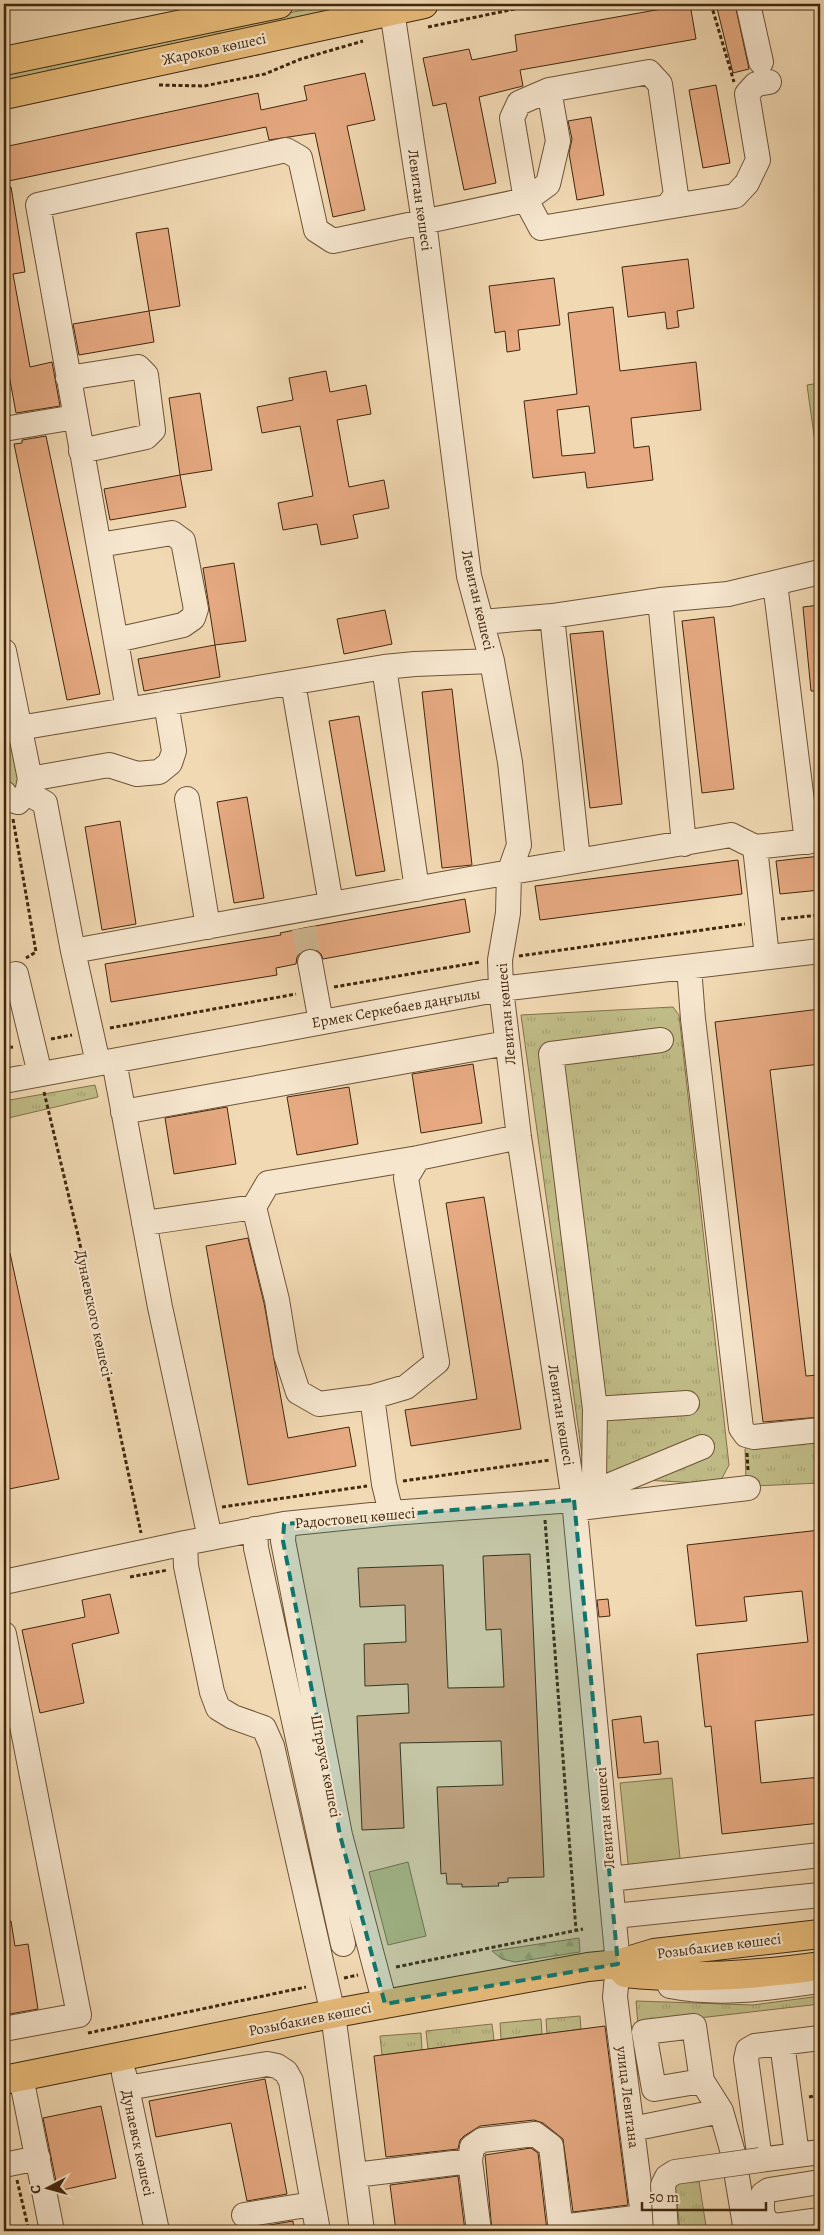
<svg xmlns="http://www.w3.org/2000/svg" width="824" height="2235" viewBox="0 0 824 2235" font-family="Alegreya,serif">
<style>
.grass{fill:url(#grass-tufts);stroke:#81724b}
.forest{fill:url(#forest-firs);stroke:#81724b}
.green{fill:#c1bd88;stroke:#81724b}
.building{fill:#e6a981;stroke:#41280e;fill-rule:evenodd}
.lines{fill:none;stroke-linecap:round;stroke-linejoin:round}
.minor-tunnel{stroke:#ceb692;stroke-width:24;stroke-dasharray:24 12;stroke-linecap:butt}
.minor-casing{stroke:#6d5437;stroke-width:26}
.major-casing{stroke:#41280e;stroke-width:30}
.path{stroke:#41280e;stroke-width:3;stroke-dasharray:4 2.5;stroke-linecap:butt}
.minor{stroke:#f6e6ce;stroke-width:24}
.major{stroke:#e8bc7a;stroke-width:28}
.minor-bridge-casing{stroke:#6d5437;stroke-width:26;stroke-linecap:butt}
.minor-bridge{stroke:#f6e6ce;stroke-width:24}
.marked{fill:#0f766e;fill-opacity:0.2;stroke:#0f766e;stroke-width:4;stroke-dasharray:10 6;stroke-linejoin:round}
.labels{text-anchor:middle;stroke-width:4.5;stroke-linejoin:round;paint-order:stroke}
.street-label{font-size:15px;fill:#41280e;stroke:#f6e6ce}
</style>
<defs>
<pattern id="grass-tufts" width="24" height="20" patternUnits="userSpaceOnUse" patternTransform="scale(1.25)"><rect width="24" height="20" fill="#c1bd88"/><path d="M3 7l-1-3M5 7V3M7 7l1-3M15 17l-1-3M17 17v-4M19 17l1-3" fill="none" stroke="#a7a274"/></pattern>
<pattern id="forest-firs" width="22" height="20" patternUnits="userSpaceOnUse" patternTransform="scale(1.25)"><rect width="22" height="20" fill="#c1bd88"/><path d="M5 1l3.5 6h-7zM16 11l3.5 6h-7z" fill="#a7a274"/></pattern>
</defs>
<rect width="100%" height="100%" fill="#f1d9b3"/>
<filter id="stains"><feTurbulence type="fractalNoise" baseFrequency=".004" numOctaves="4"/><feColorMatrix values="0 0 0 0 .2 0 0 0 0 .09 0 0 0 0 .02 0 0 0 .5 -.17"/></filter>
<radialGradient id="worn" r=".72"><stop offset=".6" stop-color="#630" stop-opacity="0"/><stop offset="1" stop-color="#630" stop-opacity=".3"/></radialGradient>
<path class="grass" d="M334,4H374L4,86V69Z
M4,652L27,793H4Z
M673,1007L679,1015L729,1465L719,1484L585,1477L521,1015Z
M95,1085L98,1097L4,1119V1101Z
M820,1439V1483L754,1486L746,1481L745,1449L748,1446Z
M820,1996V2004L638,2025L636,2001L753,2005Z
M580,2016L581,2029L547,2034L546,2019Z
M541,2019L542,2034L501,2039L500,2023Z
M492,2024L494,2040L428,2049L426,2031Z
M421,2033L422,2050L382,2055L380,2036Z
M698,2175L706,2226L680,2229L674,2180Z"/>
<path class="forest" d="M579,1938L580,1952L515,1962L502,1959L492,1951Z"/>
<path class="green" d="M820,383V478L807,385Z
M672,1778L681,1868L629,1873L620,1783Z
M408,1862L426,1936L388,1945L369,1872Z"/>
<path class="building" d="M690,4L696,39L520,70L523,86L479,97L496,183L464,190L446,103L433,106L423,58L469,49L472,60L517,51L515,35Z
M716,4H735L749,69L733,73Z
M365,73L375,120L347,126L365,210L333,217L315,133L269,140L266,127L4,182V147L258,93L261,110L307,100L304,86Z
M716,85L730,163L703,168L689,90Z
M591,117L604,195L577,200L569,153L572,139L568,121Z
M4,187H11L25,272L13,274L30,367L52,362L60,406L16,413L7,364H4Z
M168,228L180,306L149,311L136,233Z
M688,259L694,308L677,311L679,327L667,329L665,312L628,317L622,267Z
M554,278L560,325L518,330L520,350L507,352L505,331L495,333L489,286Z
M613,307L620,371L696,362L701,410L631,418L634,448L649,446L653,480L587,488L585,472L533,478L524,401L577,394L568,313ZM589,406L595,453L562,456L557,410Z
M149,311L154,342L79,355L73,324Z
M326,371L330,392L366,385L371,414L337,420L349,487L384,480L389,508L353,515L358,538L321,545L317,524L283,530L278,503L313,496L300,426L262,433L257,407L293,400L289,378Z
M200,393L212,470L180,475L169,398Z
M46,436L100,694L67,700L14,444L22,443V440Z
M180,475L186,507L110,520L104,489Z
M234,563L246,641L215,645L203,568Z
M820,605V691H811L803,607Z
M385,610L392,644L344,654L337,619Z
M714,617L734,789L702,793L682,621Z
M603,631L622,804L590,808L570,634Z
M215,645L220,677L144,691L138,659Z
M452,689L472,865L442,868L422,692Z
M359,716L385,871L356,876L329,721Z
M247,797L264,898L234,903L217,802Z
M120,821L136,924L102,930L85,827Z
M820,856V890L780,894L776,861Z
M738,860L742,894L540,920L535,886Z
M465,899L470,932L323,959L321,954L315,949H307L301,952L297,957L296,964L276,968L277,975L111,1002L105,964L281,935L280,933L304,928Z
M820,1009V1064L770,1070L806,1376L820,1375V1417L763,1422L715,1022Z
M473,1064L482,1123L421,1133L412,1074Z
M349,1087L358,1144L297,1155L287,1097Z
M227,1107L236,1164L174,1174L165,1118Z
M484,1197L521,1429L411,1446L405,1410L477,1399L446,1203Z
M248,1238L264,1303L288,1438L349,1427L356,1466L248,1485L206,1246Z
M4,1253H10L59,1479L4,1490Z
M820,1530V1714L755,1721L761,1783L820,1777V1823L722,1834L711,1726L705,1727L697,1654L808,1642L802,1591L744,1597L747,1621L696,1626L687,1545Z
M530,1554L544,1877L508,1878V1882L498,1883L499,1886L462,1887V1884H447L446,1873L441,1874L437,1787L503,1785L501,1741L400,1743L404,1828L362,1830L357,1716L409,1713L408,1684L365,1686L364,1644L406,1642L405,1605L360,1607L358,1568L443,1565L448,1688L504,1687L501,1629L486,1630L483,1556Z
M110,1594L119,1633L72,1644L84,1703L40,1713L22,1630L85,1617L82,1600Z
M608,1599L610,1616L599,1617L597,1600Z
M641,1716L644,1743L658,1741L661,1774L618,1778L612,1720Z
M4,1921H11L15,1946L28,1944L38,2009L4,2015Z
M605,2026L628,2205L573,2212L563,2139L543,2123L534,2120L480,2126L464,2136L460,2140L458,2149L386,2157L374,2056Z
M265,2079L287,2194L247,2201L231,2123L156,2137L149,2101Z
M101,2106L116,2178L58,2191L43,2118Z
M531,2148L538,2153L547,2231H492L485,2155Z
M458,2176L465,2231H396L390,2185Z
M293,2221L294,2231H253L252,2228Z"/>
<g class="lines">
<path class="minor-tunnel" d="M304,928L310,962"/>
<g class="minor-casing">
<path id="minor" d="M748,4L761,62
M392,11L424,222L469,576L492,661L510,762L519,845L509,873L508,913L500,960L501,989L519,1137L574,1500L618,1964L615,1997L645,2231
M667,207L735,196L747,183L758,160L747,94L756,84L769,82
M68,378L138,367L146,375L153,430L146,437L81,451
M4,429L75,417
M99,545L172,533L183,541L196,609L193,618L183,625L116,640
M775,583L807,842
M660,600L684,844
M552,616L578,860
M482,622L552,616L660,600L728,594L820,572
M4,651L30,779L27,793L18,802L8,799L4,793
M384,667L417,889
M293,683L331,904
M128,709L38,205L286,150L300,158L316,230L333,241L526,200L548,184L558,141L549,90L649,72L660,84L676,195L667,207L541,228L526,200L512,118L519,103L549,90
M19,728L384,667L415,664L492,661
M30,779L109,765L137,774L159,772L170,763L174,751L166,703
M27,793L45,803L73,951L98,1063
M187,799L208,927
M755,847L767,957
M73,951L470,879L731,835L755,847L820,840
M310,962L321,1022
M689,967L693,1019L741,1428L746,1435L754,1437L820,1430
M4,977L16,974L40,1074
M114,1061L160,1307L210,1538
M4,1081L501,989L820,951
M123,1112L507,1043
M144,1223L254,1207
M372,1397L406,1387L437,1362L406,1178L418,1158
M595,1409L551,1054L661,1040
M573,1493L594,1480L595,1409L687,1403
M579,1508L748,1488
M391,1513L384,1484L372,1397L319,1404L298,1392L286,1355L277,1300L254,1207L268,1183L418,1158L519,1137
M284,1524L283,1541L340,1835L385,2004
M255,1529L256,1548L343,1944
M185,1543L186,1566L212,1692L218,1708L233,1717L264,1728L272,1746L333,2014L362,2231
M4,1582L185,1543L284,1524L391,1513L574,1500L702,1447
M4,1634L79,2015L4,2029
M611,1882L619,1878L820,1855
M614,1916L820,1895
M670,1986C721,1996 770,1988 820,1981
M820,2038L755,2046L748,2050L746,2059L760,2160L820,2152
M782,2043L797,2155
M124,2074L157,2231
M21,2077L52,2231
M702,2081L654,2089L644,2032L694,2026L702,2081L721,2111L733,2153L746,2231
M127,2088L267,2064L277,2066L286,2072L291,2081L318,2231
M632,2129L721,2111
M4,2165L38,2158
M355,2175L470,2161
M820,2182L769,2190L763,2194C761,2207 760,2222 775,2226L820,2220
M244,2215L313,2204
M560,2227L643,2217
M479,2231L470,2161L472,2147L482,2140L535,2134L551,2146L561,2231"/>
</g>
<g class="major-casing">
<path id="major" d="M4,61L279,4
M4,95L424,4
M618,1964L625,1973C691,1980 755,1975 820,1966
M4,2080L341,2012L588,1967L618,1964L654,1953L820,1934"/>
</g>
<path class="path" d="M711,4L734,82
M428,27L539,4
M159,85L204,86L265,74L301,59L363,41
M13,819L36,952L26,958
M781,919L820,915
M519,956L745,924
M334,987L480,962
M110,1028L296,994
M51,1039L72,1035
M4,1048L13,1047
M44,1092L78,1235L141,1533
M747,1453L748,1470
M403,1481L550,1460
M222,1507L367,1486
M545,1520L576,1930
M130,1577L168,1570
M396,1967L583,1929
M344,1978L358,1975
M88,2033L306,1987
M809,2097L820,2095
M17,2180L29,2231"/>
<use href="#minor" class="minor"/>
<use href="#major" class="major"/>
<g class="minor-bridge-casing">
<path id="minor-bridge" d="M666,2231L663,2185L667,2177L675,2172L760,2160"/>
</g>
<use href="#minor-bridge" class="minor-bridge"/>
</g>
<path class="marked" d="M574,1500L618,1964L385,2004L340,1835L283,1541L284,1524Z"/>
<g class="labels">
<g class="street-label">
<text transform="translate(214 49) rotate(-12)" y="5">Жароков көшесі</text>
<text transform="translate(420 200) rotate(82)" y="5">Левитан көшесі</text>
<text transform="translate(478 600) rotate(77)" y="5">Левитан көшесі</text>
<text transform="translate(396 1008) rotate(-10)" y="5">Ермек Серкебаев даңғылы</text>
<text transform="translate(506 1014) rotate(-95)" y="5">Левитан көшесі</text>
<text transform="translate(94 1313) rotate(78)" y="5">Дунаевского көшесі</text>
<text transform="translate(561 1415) rotate(81)" y="5">Левитан көшесі</text>
<text transform="translate(355 1518) rotate(-5)" y="5">Радостовец көшесі</text>
<text transform="translate(326 1766) rotate(79)" y="5">Штрауса көшесі</text>
<text transform="translate(605 1818) rotate(-95)" y="5">Левитан көшесі</text>
<text transform="translate(719 1946) rotate(-7)" y="5">Розыбакиев көшесі</text>
<text transform="translate(310 2019) rotate(-11)" y="5">Розыбакиев көшесі</text>
<text transform="translate(628 2097) rotate(83)" y="5">улица Левитана</text>
<text transform="translate(138 2143) rotate(78)" y="5">Дунаевск көшесі</text>
</g>
</g>
<rect width="824" height="2235" fill="none" stroke="#f1d9b3" stroke-width="20"/>
<rect x="5" y="5" width="814" height="2225" fill="none" stroke="#41280e" stroke-width="2.5"/>
<rect x="10" y="10" width="804" height="2215" fill="none" stroke="#41280e"/>
<g transform="translate(48 2188) rotate(264)" stroke="#f6e6ce" stroke-width="4" paint-order="stroke">
<path d="M0-4L9 19L0 12L-9 19Z" fill="#41280e"/>
<text y="-8" font-size="14" font-weight="bold" text-anchor="middle" fill="#41280e">С</text>
</g>
<path d="M642 2202v8h124v-8" fill="none" stroke="#41280e" stroke-width="2.5"/>
<text x="649" y="2202" font-size="15" fill="#41280e" stroke="#f6e6ce" stroke-width="4" paint-order="stroke">50 m</text>
<rect width="100%" height="100%" filter="url(#stains)"/>
<rect width="100%" height="100%" fill="url(#worn)"/>
</svg>
